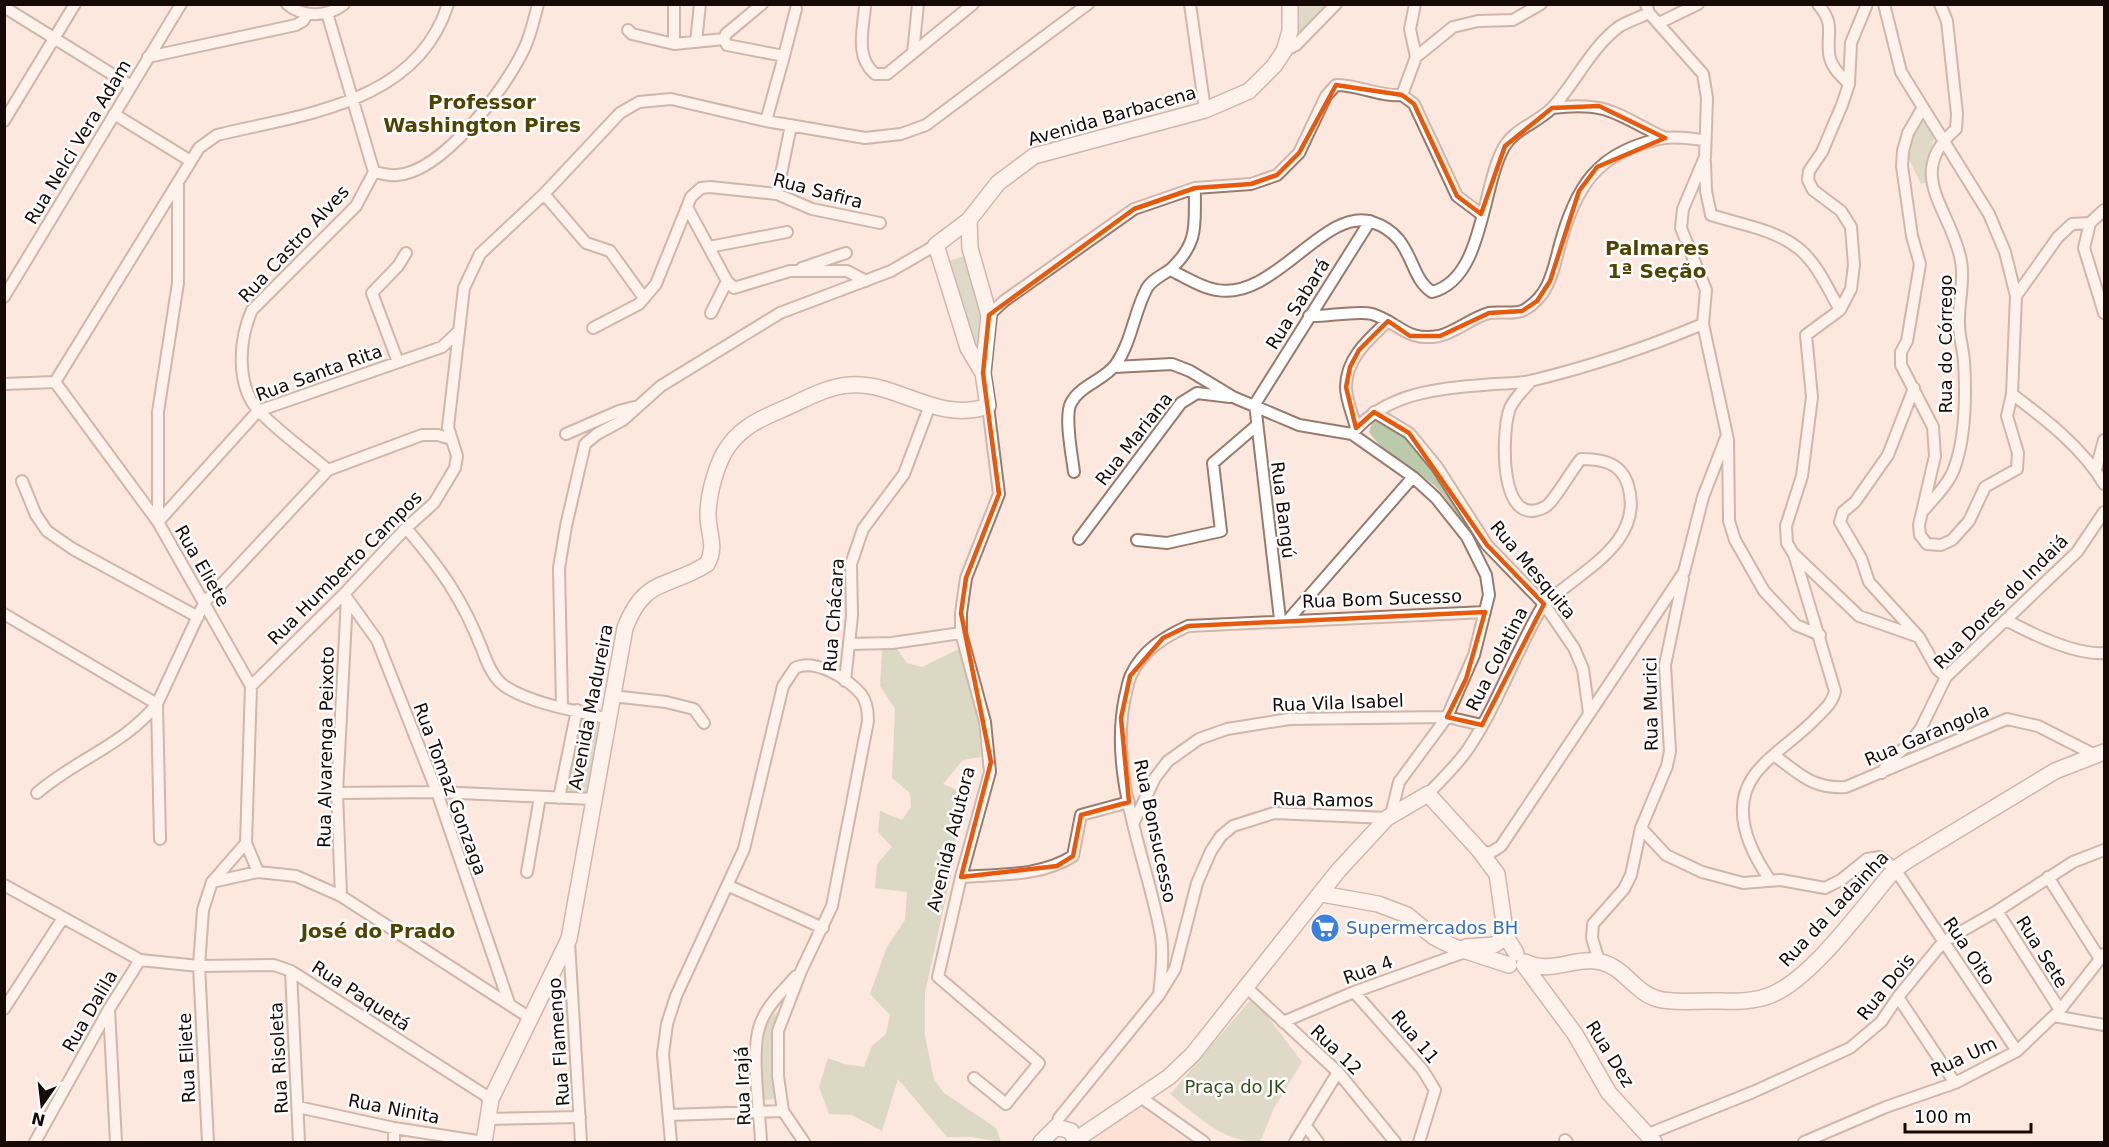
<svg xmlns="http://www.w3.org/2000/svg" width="2109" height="1147" viewBox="0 0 2109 1147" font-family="'DejaVu Sans',sans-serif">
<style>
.built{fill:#fbd9cb}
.green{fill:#b9cbab}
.forest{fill:#b2c5a2}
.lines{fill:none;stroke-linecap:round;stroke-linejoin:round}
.street-casing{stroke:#997a6d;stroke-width:14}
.secondary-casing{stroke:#997a6d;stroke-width:18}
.street{stroke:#fff;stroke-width:10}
.secondary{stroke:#fff;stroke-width:15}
.marked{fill:none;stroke:#e8590c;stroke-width:4.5;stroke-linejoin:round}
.labels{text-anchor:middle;stroke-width:5;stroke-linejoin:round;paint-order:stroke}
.street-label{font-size:18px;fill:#150a06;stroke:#fff}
.shop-label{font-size:18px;fill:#366cbe;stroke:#fff;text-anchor:start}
.park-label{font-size:18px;fill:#334d1a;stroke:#fff}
.neighbourhood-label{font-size:20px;font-weight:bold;fill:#4f4300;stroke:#fff}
</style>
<rect width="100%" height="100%" fill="#fde8df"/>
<path class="built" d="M1141,1106L1188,1142H1091L1104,1128Z"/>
<path class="green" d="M1298,5H1334L1299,36Z
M1922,116L1934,137L1927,169L1929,182L1921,184L1906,153Z
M966,255L986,314L981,354L976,349L947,262Z
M1373,420C1415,420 1460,511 1481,543L1476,548C1463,526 1452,502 1434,485C1413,467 1385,455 1369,432Z
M578,713L606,720L591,798L561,797Z
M1253,997L1302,1062L1274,1108L1260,1142C1223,1142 1198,1117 1170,1094Z
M777,1012L772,1053L781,1099L762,1100L761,1068L766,1021Z"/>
<path class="forest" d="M896,648L907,663L922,667L959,649L977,715L981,757L963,760L943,784L971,796L956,831L954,861L925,993V1036L934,1079L944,1093L996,1128L1001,1142L971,1137H947L898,1079L882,1131L852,1115L829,1114L819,1087L828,1058L844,1064L864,1067L872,1046L886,1034L890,1015L870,994L887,947L905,920L907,892L875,888L877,864L892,847L878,832L880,811L902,820L911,807L910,793L892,778L895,709L880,686L882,650Z"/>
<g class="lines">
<g class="street-casing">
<path id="street" d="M287,4C303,18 328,17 344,4
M762,4L726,34L724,39L727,45L784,56L766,121
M1190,4L1205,110
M1415,4L1410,29L1416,57
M1818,4C1835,25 1827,30 1829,53C1830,66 1840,75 1849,84
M1867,4L1851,43L1849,84L1842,105L1822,152L1809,171L1808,180L1813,190L1841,211L1851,227L1854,265L1851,289L1840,310L1806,335L1812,397L1802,476L1786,526L1787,543L1793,553L1859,616L1919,637
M1884,4L1901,72L1989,214L2005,252L2016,296L2012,394C2045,419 2083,448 2104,484
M865,6C863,31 855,57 875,74H887L973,4
M4,7L131,86
M327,13L374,172L356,206L252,310C239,339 235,387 260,412C280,433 306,451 328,470
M1659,23L1698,4
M628,30L632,34L674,44L724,39
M696,42L700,4
M674,44V4
M1284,51L1296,45L1336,4
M913,53L918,4
M784,56L796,9
M148,57L296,25L303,21L307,14
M1402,95L1416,57L1453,27L1478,21L1513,20L1541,4
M1552,108C1610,101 1616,115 1665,138
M1922,109L1908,133L1903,151L1902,166L1912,236L1920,264L1907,341L1901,352V365L1933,427L1935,456L1919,525L1920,535L1927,544L1941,545L1952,540L1969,521L1985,487L2017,469L2018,453L2007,416L2012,394
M114,114L189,160
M4,121L75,4
M1705,162L1706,191L1711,215C1739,224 1774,229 1798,248C1817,263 1828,289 1840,310
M374,172C381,173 389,176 397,175C443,172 506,88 524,49C531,35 534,19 538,4
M544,194L586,243L610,251L644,298
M777,194L791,125
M687,207L727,281L734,288L790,271H847L866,281
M2104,210L2090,223L2084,248L2104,313
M709,247L787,232
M802,268L846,253
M1170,270C1184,276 1201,288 1217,290C1274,301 1325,206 1372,222C1415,236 1407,276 1432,292C1484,279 1481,188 1504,147C1515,128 1538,123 1553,107C1576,82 1591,47 1620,26C1629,21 1640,17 1649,13
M2016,296L2058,237L2072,224L2090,223
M4,297L181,4
M711,313L727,281
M989,315L1004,301L1134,209L1195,188L1251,184L1277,175L1299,153L1326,96L1336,85C1359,85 1380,97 1402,95L1414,104L1457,196L1481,214
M1309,316C1325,317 1358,310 1372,314C1400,323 1406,342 1439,336C1456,332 1471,318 1489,313C1500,311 1515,315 1524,310C1548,297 1553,272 1559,248C1575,187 1597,151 1664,138C1676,136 1692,139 1705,140
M593,328L639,304L656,284L691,197L701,188L710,187L777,194L812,209L880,223
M398,362L372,293L398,266L406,253
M1114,367L1172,364L1190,371L1233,397L1299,425L1352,434L1413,477L1436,498L1467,537L1486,575L1489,595L1474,655L1447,717L1399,782L1391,815
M55,382L199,148L217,135C303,114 417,104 448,4
M55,382L158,522L251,686L246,843L258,872
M4,384L55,382
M1914,388L1888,455L1855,502L1843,512L1840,522L1861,558L1869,582L1919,637L1937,669L1946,677
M1255,404L1370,221
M1255,404L1280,619
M1374,412L1409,433L1437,467L1487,545L1544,604L1574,648L1583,669L1589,713
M1356,428C1353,415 1346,400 1346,387C1346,358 1369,339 1388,321
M566,434L619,411L634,407
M1352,434C1386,391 1443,388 1494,384C1507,383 1522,384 1534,380C1592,366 1648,347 1703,324
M1728,439L1729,521L1735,540L1764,591L1796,625L1820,635
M2096,469L2104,440
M1074,472C1072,456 1064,416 1071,403C1080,385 1105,380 1116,364C1132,341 1134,312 1147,288C1153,278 1164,275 1172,268C1200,241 1194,223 1195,188
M22,481L36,515L47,531L73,549L198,617
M1924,510C1934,498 1948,485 1954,469C1966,437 1966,394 1964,361C1963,349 1959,336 1959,324C1958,303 1965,282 1961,261C1952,210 1903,174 1956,129L1957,114L1947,21L1940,4
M158,522L258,411L442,347L459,331
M158,522V412L178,283V182
M406,528C441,569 462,598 482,649C487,662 493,679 506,687C535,705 575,710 608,719
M1079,539L1181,403L1197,393L1230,397
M1137,540L1167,543L1221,531L1213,463L1256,426
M344,594L377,640L437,792L509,1003
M4,614L157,704
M1289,619L1413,477
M2006,620C2032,634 2075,655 2104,653
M849,644L892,643L961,633
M845,681L852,616L851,564L863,529L904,474L930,405
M251,686L344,594L406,528L434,503L455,468L457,456L448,427L464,288L480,254L544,194L620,113L639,102L671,99L766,121L865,138L901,134L926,125L1088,4
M612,696L666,702L694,709L704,723
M562,706L559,568L566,526L585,444L597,434L623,420L661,386L780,313L891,271L936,245
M1775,756C1801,775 1813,789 1846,787L2007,719L2038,726L2095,755
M1882,773L1888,762L1908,745L1921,728L1946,677L2077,552L2104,512
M37,793C75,760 124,745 157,704
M337,793L437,792L593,799
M1428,794C1442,779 1457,765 1468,749C1498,704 1515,653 1542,607C1547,599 1556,594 1563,589C1596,563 1643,535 1628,485C1621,462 1601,459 1581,459C1572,469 1554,502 1545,507C1498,531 1502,434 1509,411C1512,400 1524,390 1531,381
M559,798L577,710
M1133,824L1155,778L1168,761L1199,739L1227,729L1289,719L1447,717L1482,725
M1641,828L1666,855L1702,872L1743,883L1781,880L1825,888L1841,880L1867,859L1880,857L1895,869L2017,1051
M160,839L157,704L204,603L328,470L422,435H438L451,439
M1479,850L1490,853L1501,846L1684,572L1703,497L1727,435L1703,324L1706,290L1681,228L1683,209L1705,157L1707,98L1703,74L1649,13L1646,4
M527,872L540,797
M961,877C1000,874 1040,877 1073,856L1081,815L1129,802
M2048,877L2100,959
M1770,880C1750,851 1730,811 1753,777C1769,754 1798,738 1817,717C1825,709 1833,702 1835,691L1794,554
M212,882L258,872L296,876L341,896L530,1018
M4,885L140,960L199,966L274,965L291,971L491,1099
M729,886L823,928
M341,896L337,793L347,598
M1997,911L2060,1010
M569,942L581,1142
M1599,961L1592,938L1593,924L1624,889L1631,875L1641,828L1667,766L1670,751L1665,665L1683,579
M291,971L299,1142
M1246,987L1338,1072L1395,1142
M1354,992L1422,1069L1435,1090L1419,1142
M1159,995C1161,976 1164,955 1161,936C1147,858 1108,777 1125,697C1127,690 1128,681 1131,675C1143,650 1164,637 1188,626L1485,612
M1898,997L1955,1083
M4,1009L63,918
M109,1009L116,1142
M2054,1016L2104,1025
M1283,1022L1354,992L1465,952
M974,1078L1006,1104L1039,1063L938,977L961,877L990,772L985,722L961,633V613L966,578L999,494L988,406
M1139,1096L1204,1142
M298,1107L394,1128L484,1142
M669,1115L783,1111
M486,1119L580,1117
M1306,1126L1318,1142
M1056,1127L1059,1118L1159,995L1175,969L1197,883L1211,851L1221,836L1233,826L1274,813L1387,818
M394,1128V1142
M1646,1135L1753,1092L1850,1048L1881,1022L1898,997L1943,942L1997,911L2073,862L2104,850
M1565,1140L1567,1142
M35,1142L109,1009L140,960
M208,1142L199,966L203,910L212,882L246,843
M671,1142L663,1054L667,1024L676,996L744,849L783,686L795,668C815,658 847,678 861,694C867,701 868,712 868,721L832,906L801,971L778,1031V1076L783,1111L804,1142
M761,1142C760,1112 750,1052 760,1025C766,1006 783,991 796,976
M1295,1142L1338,1072
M1804,1142L1886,1107L1955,1083L2017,1051L2060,1010L2104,954"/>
</g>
<g class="secondary-casing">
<path id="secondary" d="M983,373L968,348L936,245L969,220L998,183L1034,156L1205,110L1249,91L1274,66L1284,51L1290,31V4
M1322,894L1378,904L1407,915L1434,937L1454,947L1509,965
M1466,947L1494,945L1506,937
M1525,962C1551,975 1575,956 1601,962C1624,967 1635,993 1658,999C1673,1003 1692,1001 1708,1001C1728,1001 1752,1003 1771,995C1813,978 1865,904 1895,869L1908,860L2055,771L2104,752
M1524,965L1575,1034L1609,1093L1654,1142
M1077,1139L1169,1077L1193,1054L1338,871L1387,818L1428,794L1479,850L1497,874L1506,937L1516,953
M484,1142L491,1099L569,939L625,628C645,576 668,589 707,564C717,547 708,533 708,515C708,496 715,470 724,453C737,430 757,420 781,410C802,401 827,386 850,385C899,382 937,424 988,406L983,373L989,315L970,248L969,220
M1041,1142L1056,1127L1071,1131L1076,1142"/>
</g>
<use href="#street" class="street"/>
<use href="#secondary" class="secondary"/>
</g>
<path d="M0 0H2109V1147H0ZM1336,85L1402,95L1414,104L1457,196L1481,214L1505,146L1552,108L1599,106L1665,138L1597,167L1579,191L1550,281L1537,301L1522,311L1489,313L1440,336H1410L1388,321L1359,350L1350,367L1346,387L1356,428L1374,412L1409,433L1487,545L1544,604L1482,725L1447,717L1466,679L1485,612L1188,626L1163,638L1130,676L1121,718L1129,802L1081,815L1073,856L1057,866L961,877L991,762L961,613L966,578L999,494L983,373L989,315L1134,209L1195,188L1251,184L1277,175L1299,153Z" fill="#fde8df" fill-opacity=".55" fill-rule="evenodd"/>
<path class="marked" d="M1336,85L1402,95L1414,104L1457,196L1481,214L1505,146L1552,108L1599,106L1665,138L1597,167L1579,191L1550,281L1537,301L1522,311L1489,313L1440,336H1410L1388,321L1359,350L1350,367L1346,387L1356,428L1374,412L1409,433L1487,545L1544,604L1482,725L1447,717L1466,679L1485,612L1188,626L1163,638L1130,676L1121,718L1129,802L1081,815L1073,856L1057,866L961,877L991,762L961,613L966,578L999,494L983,373L989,315L1134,209L1195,188L1251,184L1277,175L1299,153Z"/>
<defs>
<g id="supermarket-disc" transform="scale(1.5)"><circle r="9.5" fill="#3f7fe0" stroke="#fff"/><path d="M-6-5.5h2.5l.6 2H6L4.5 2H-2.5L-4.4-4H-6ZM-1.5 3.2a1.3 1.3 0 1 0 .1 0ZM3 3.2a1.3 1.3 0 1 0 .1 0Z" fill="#fff"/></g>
</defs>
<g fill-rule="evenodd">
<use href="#supermarket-disc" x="1325" y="928"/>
</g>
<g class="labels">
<g class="street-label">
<text transform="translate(1112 116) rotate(-16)" y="6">Avenida Barbacena</text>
<text transform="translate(78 142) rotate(-59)" y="6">Rua Nelci Vera Adam</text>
<text transform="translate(818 191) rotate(15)" y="6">Rua Safira</text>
<text transform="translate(294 244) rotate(-47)" y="6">Rua Castro Alves</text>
<text transform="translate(1298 304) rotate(-58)" y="6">Rua Sabará</text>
<text transform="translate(1946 344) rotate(-90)" y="6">Rua do Córrego</text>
<text transform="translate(319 373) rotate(-20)" y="6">Rua Santa Rita</text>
<text transform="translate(1134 439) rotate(-52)" y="6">Rua Mariana</text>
<text transform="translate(1283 510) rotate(83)" y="6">Rua Bangú</text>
<text transform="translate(202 566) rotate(60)" y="6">Rua Eliete</text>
<text transform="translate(345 568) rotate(-45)" y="6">Rua Humberto Campos</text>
<text transform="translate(1533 570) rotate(50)" y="6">Rua Mesquita</text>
<text transform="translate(1382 599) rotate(-2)" y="6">Rua Bom Sucesso</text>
<text transform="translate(2001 602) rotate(-45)" y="6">Rua Dores do Indaiá</text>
<text transform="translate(834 615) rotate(-86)" y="6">Rua Chácara</text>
<text transform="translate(1497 659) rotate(-63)" y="6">Rua Colatina</text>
<text transform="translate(1338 703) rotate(-2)" y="6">Rua Vila Isabel</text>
<text transform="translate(1651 704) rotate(-91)" y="6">Rua Murici</text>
<text transform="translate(591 707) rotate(-79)" y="6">Avenida Madureira</text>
<text transform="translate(1927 735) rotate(-23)" y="6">Rua Garangola</text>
<text transform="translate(326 747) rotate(-89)" y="6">Rua Alvarenga Peixoto</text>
<text transform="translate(450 789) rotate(70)" y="6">Rua Tomaz Gonzaga</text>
<text transform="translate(1323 800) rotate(1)" y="6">Rua Ramos</text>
<text transform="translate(1155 831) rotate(78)" y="6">Rua Bonsucesso</text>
<text transform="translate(951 839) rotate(-76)" y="6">Avenida Adutora</text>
<text transform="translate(1834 909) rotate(-47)" y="6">Rua da Ladainha</text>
<text transform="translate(1969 951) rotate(56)" y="6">Rua Oito</text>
<text transform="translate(2042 952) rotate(58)" y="6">Rua Sete</text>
<text transform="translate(1368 970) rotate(-20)" y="6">Rua 4</text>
<text transform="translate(1886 987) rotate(-51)" y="6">Rua Dois</text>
<text transform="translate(361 996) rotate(33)" y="6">Rua Paquetá</text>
<text transform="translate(90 1011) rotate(-60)" y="6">Rua Dalila</text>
<text transform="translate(1415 1037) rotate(50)" y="6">Rua 11</text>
<text transform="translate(559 1042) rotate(-94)" y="6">Rua Flamengo</text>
<text transform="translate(1336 1050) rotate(44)" y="6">Rua 12</text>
<text transform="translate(1610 1054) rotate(58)" y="6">Rua Dez</text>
<text transform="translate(1964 1057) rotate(-25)" y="6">Rua Um</text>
<text transform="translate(187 1058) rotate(-93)" y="6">Rua Eliete</text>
<text transform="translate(279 1058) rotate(-93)" y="6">Rua Risoleta</text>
<text transform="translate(743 1086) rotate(-92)" y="6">Rua Irajá</text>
<text transform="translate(394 1109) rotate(11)" y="6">Rua Ninita</text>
</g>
<g class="shop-label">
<text x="1346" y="934">Supermercados BH</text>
</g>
<g class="park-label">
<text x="1235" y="1093">Praça do JK</text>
</g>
<g class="neighbourhood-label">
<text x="482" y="109">Professor<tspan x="482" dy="23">Washington Pires</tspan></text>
<text x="1657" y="255">Palmares<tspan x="1657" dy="23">1ª Seção</tspan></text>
<text x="378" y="938">José do Prado</text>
</g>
</g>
<rect width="2109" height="1147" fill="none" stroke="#150a06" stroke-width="12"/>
<g transform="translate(42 1105) rotate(194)" stroke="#ffffff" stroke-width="4.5" paint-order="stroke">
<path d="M0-4.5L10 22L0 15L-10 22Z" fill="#150a06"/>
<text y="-9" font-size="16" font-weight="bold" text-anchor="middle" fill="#150a06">N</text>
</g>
<path d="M1905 1123v9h126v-9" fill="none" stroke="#150a06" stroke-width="3"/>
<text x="1914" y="1123" font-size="18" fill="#150a06" stroke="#ffffff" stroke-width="4.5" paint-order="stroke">100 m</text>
</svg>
